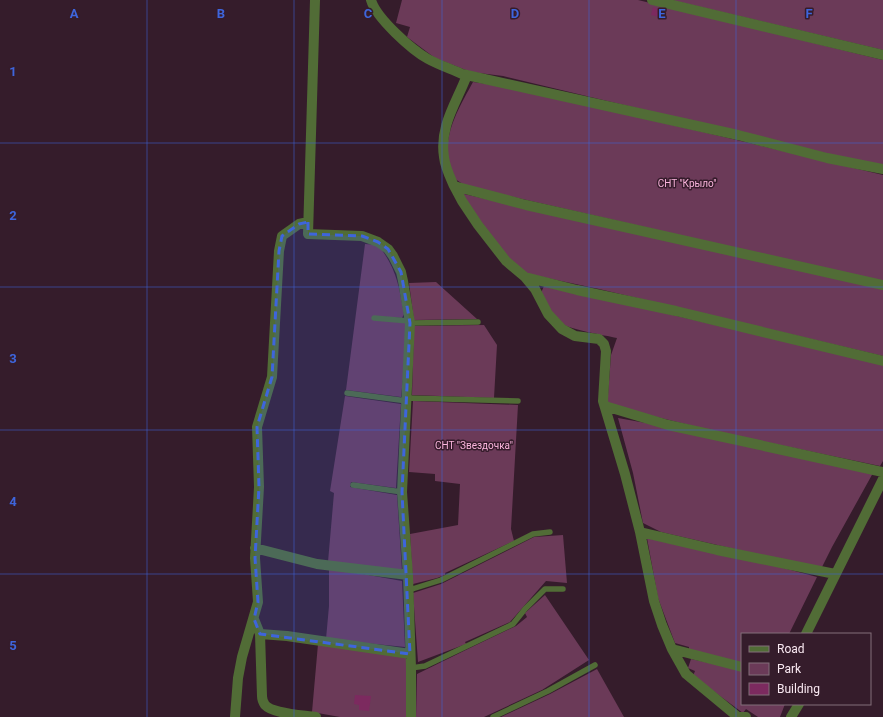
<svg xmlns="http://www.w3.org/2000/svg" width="883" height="717" viewBox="0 0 883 717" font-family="Roboto,sans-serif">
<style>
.green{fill:#6b3a58}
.building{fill:#7c2a5f}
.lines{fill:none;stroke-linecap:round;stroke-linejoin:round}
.service{stroke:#516c36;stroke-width:5.5}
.minor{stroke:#516c36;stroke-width:10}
.marked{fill:#3e65dc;fill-opacity:0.2;stroke:#3e65dc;stroke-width:3;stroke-dasharray:8 5;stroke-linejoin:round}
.grid{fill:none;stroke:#3e65dc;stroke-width:1;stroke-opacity:0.55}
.labels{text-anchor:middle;stroke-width:3;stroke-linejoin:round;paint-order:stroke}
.park-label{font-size:10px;fill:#fbb5dd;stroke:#351c2b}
.grid-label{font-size:13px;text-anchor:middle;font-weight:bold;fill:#3e65dc;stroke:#351c2b;stroke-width:3;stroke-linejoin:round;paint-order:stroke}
</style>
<rect width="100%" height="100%" fill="#351c2b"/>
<path class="green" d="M402,0H638L883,60V167L503,76L471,72L435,58L407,37L410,27L396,23Z
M671,0H883V50Z
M473,82L501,86L703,132L883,175V282L466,186L455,179C453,173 449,165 448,158C444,132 461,104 473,82Z
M464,194L883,289V356L599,289L528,274L512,263L464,199Z
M365,244L378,245C396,267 399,286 404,314L402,318L373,316L405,323V361L401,397L346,390Z
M436,282L477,319L414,320L409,283Z
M544,286L583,294L883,364V461L880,466L722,433L612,406L608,402V395L611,355L617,338C603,335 573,330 562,324C553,318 546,303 541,293Z
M484,325L497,345L494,398L412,395L414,326Z
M345,396L401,404L396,488L351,482L350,487L397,495L402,571L328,562L334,493L330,491Z
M413,401L518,405L511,529L514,541L445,573V575L437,578L413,584L410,534L458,525L460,484L435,481V474L409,472Z
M618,418L657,425L873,473L832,547L821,569L661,532L643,523L633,473Z
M563,535L567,583L546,581L510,622L465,642L466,644L418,662L413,593L441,584L534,537Z
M647,538L776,566L817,577L789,634H742V663L689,651V647L675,643L658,598Z
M329,568L402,581L405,647L326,639L329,606Z
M545,595L589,660L542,690L484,717H416L417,674L474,646L516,626L527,617L525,613Z
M318,644L406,656V717H340L312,712Z
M691,659L742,670V704H785L780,717H758L746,709L743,713L693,676L695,671L688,668Z
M597,669L624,717H501L550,694Z"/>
<path class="building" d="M653,7L662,10L660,17L651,15Z
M355,695L371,696L369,711L359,710V705L354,704Z"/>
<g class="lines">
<path class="service" d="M374,318L409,321
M410,323L478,322
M347,393L407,401
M407,398L518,401
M353,485L402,492
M409,590L441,580L533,534L550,532
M411,668L425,666L513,624L525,609L545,589H563
M493,717L548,691L595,665"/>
<path class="minor" d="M315,0L308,234L362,236L378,242L388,249L393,256L401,272L403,281L410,323L402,492L408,575L411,668V717
M371,0C376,18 412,50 428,59C439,65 451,69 462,74L738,135L827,158L883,169
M652,0L883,55
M467,75C457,102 439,126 444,157C445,167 450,177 454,186L526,205L883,285
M454,186L462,201L478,225L506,261L525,277L577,290L676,311L883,361
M525,277L535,289L548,314L562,329L575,336L599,339L604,344L606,351L603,401L625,474L640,532L717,550L835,574
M605,406L668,425L883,472
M640,532L654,601L662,625L672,649L742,667
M255,548L317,564L408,575
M254,619L260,634L287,636L410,654
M260,634L262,696C262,699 263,702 265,705C273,714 304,715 316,717
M806,634L883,479
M672,649L686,674L738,717H746
M235,717L238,678L242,657L258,602L255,558L259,487L257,427L272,377L279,251L282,236L299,224L308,222
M791,717L799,704"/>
</g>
<path class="marked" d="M308,222V234L362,236L378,242L388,249L401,272L410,323L402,492L410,654L260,634L254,619L258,602L255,558L259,487L257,427L272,377L279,251L282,236L299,224Z"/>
<path class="grid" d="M147,0V717M294,0V717M442,0V717M589,0V717M736,0V717M0,143H883M0,287H883M0,430H883M0,574H883"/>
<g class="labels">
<g class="park-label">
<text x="687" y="187">СНТ "Крыло"</text>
<text x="474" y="449">СНТ "Звездочка"</text>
</g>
</g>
<g class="grid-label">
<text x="74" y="18">A</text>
<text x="221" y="18">B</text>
<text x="368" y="18">C</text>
<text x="515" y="18">D</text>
<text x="662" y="18">E</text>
<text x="809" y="18">F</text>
<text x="13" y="76">1</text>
<text x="13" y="220">2</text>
<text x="13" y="363">3</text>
<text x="13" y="506">4</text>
<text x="13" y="650">5</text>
</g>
<rect x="741" y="633" width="130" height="72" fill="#351c2b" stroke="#836e7a"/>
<rect x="749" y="646" width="20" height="6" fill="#516c36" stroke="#836e7a"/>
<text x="777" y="653" font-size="12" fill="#f9e8f1">Road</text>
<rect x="749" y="663" width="20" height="12" fill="#6b3a58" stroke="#836e7a"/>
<text x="777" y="673" font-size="12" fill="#f9e8f1">Park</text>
<rect x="749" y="683" width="20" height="12" fill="#7c2a5f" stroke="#836e7a"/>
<text x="777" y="693" font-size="12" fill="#f9e8f1">Building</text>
</svg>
